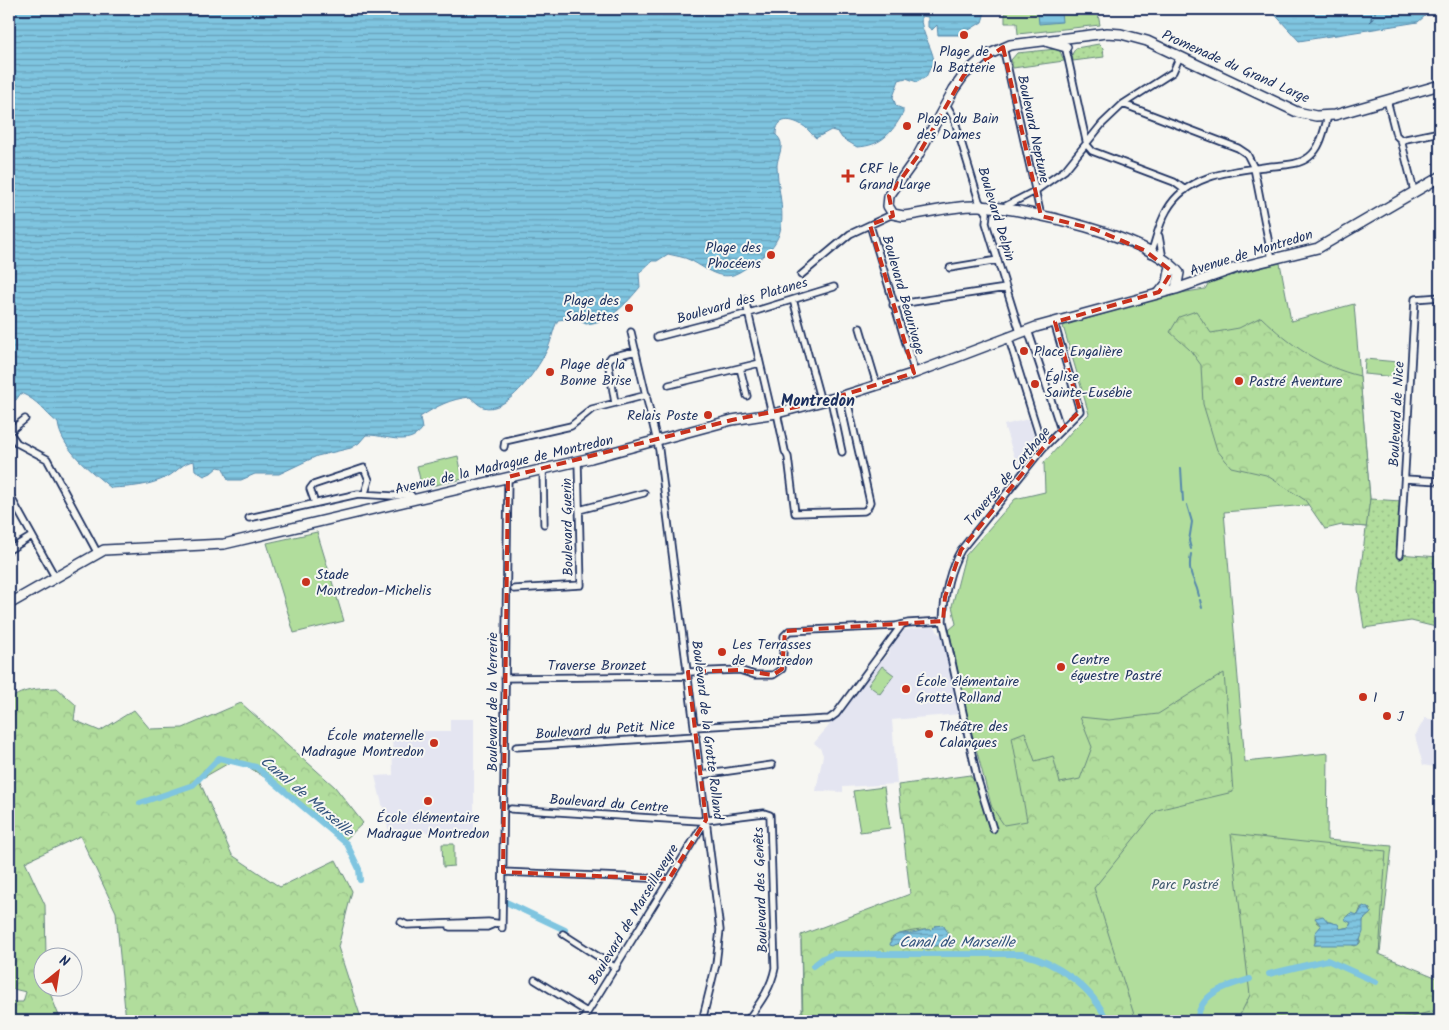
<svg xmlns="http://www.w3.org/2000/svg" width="1449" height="1030" viewBox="0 0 1449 1030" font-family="Kalam,sans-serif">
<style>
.built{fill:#e4e5f1}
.green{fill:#b1dd9c;stroke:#66867d}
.forest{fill:url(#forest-crowns);stroke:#66867d;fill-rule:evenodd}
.garden{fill:url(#garden-dots);stroke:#66867d}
.water{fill:url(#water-rules);stroke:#5789ac}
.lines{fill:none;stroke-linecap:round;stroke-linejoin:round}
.stream{stroke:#5789ac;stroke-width:2}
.canal{stroke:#7fc5e0;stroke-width:6}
.ferry{stroke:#34547e;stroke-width:1;stroke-dasharray:6 5;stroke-linecap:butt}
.street-casing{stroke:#1b2f5e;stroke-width:9}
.secondary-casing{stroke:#1b2f5e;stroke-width:12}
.street{stroke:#f6f6f2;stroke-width:5.5}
.secondary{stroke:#f6f6f2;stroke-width:9}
.marked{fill:none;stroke:#c8321e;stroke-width:4;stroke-dasharray:10 6;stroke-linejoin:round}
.poi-dot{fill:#c8321e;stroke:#f6f6f2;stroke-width:2}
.labels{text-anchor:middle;stroke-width:4;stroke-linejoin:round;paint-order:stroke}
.poi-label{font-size:14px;fill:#1b2f5e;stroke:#f6f6f2;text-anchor:start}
.street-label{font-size:14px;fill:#1b2f5e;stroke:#f6f6f2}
.park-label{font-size:14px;fill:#405a6e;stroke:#f6f6f2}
.water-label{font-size:15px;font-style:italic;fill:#34547e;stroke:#f6f6f2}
.quarter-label{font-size:16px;font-weight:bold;fill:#1b2f5e;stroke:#f6f6f2}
</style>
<defs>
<pattern id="forest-crowns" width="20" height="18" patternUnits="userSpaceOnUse" patternTransform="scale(1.25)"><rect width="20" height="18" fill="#b1dd9c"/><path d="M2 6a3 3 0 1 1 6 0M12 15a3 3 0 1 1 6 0" fill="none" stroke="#98be89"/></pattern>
<pattern id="garden-dots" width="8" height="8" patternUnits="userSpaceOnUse" patternTransform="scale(1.25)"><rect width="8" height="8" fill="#b1dd9c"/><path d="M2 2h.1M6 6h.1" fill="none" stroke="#98be89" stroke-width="1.8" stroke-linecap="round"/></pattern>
<pattern id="water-rules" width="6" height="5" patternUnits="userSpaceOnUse" patternTransform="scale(1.25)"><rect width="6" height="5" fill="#7fc5e0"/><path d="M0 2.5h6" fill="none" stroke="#67a0b9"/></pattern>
</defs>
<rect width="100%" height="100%" fill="#f6f6f2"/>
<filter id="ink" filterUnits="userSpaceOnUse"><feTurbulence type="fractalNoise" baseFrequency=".02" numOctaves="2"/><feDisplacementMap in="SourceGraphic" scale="10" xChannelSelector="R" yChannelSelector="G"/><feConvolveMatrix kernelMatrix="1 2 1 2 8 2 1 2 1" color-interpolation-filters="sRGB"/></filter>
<g filter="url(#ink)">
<path class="built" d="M1028,419L1038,448L1019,471L1004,425Z
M935,626L938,633L944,636L960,714L892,720L897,784L843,787V792L816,791L823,755L820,748L814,743L840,713H844V708L872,670L889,654L890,648L904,630Z
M1425,718L1440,721V768L1423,765L1415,736Z
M450,719H474V832H389L375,776L393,775L392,731H450Z"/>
<path class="green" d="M1013,9H1097L1100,25L1018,34L1017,23H1005V12Z
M1280,263L1291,321L1354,304L1370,499L1367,527L1342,525L1343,502L1224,512L1245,762L1328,753L1327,840L1392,846L1377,980L1440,990V1021H794L802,1010L801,941L915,914L1000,838L967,715L949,630L956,624L952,606L965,556L1015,499L1045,492L1044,463L1072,431L1089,414L1063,326L1168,295L1205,289L1210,281Z
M1365,359L1398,362L1396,377L1364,374Z
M458,456L463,479L422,488L417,466Z
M317,532L344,621L294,633L267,543Z
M882,666L894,675L880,694L868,685Z
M884,787L890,828L860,832L853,791Z
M442,844H454V866L443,867Z"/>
<path class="forest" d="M1196,311L1211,333L1239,328L1261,317C1290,345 1321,367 1360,376L1370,499L1367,527L1342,525L1325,529L1305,500L1266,475L1231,467L1217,450L1203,404L1201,365L1190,350L1170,332L1179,317Z
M1224,673L1233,792L1157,810L1094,888L1136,1021H803L801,935L910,894L898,785L970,775L1004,825L1027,821L1012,737L1025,732L1035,761L1053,756L1060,783L1080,779L1092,747L1080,717L1109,720L1158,714ZM943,925L949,936L941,946H932L928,949L898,943L894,945L890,940C896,932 922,929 931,930L935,926Z
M57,688L76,705L74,720L100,731L134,710L150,729L183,728L241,703L335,787L363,823L345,840L294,796L236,759L199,780L232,855L280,887L336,860L352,891L338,947L362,1021H126L116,912L80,836L25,862L45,905L46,957L42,958V988H48L61,1021H9V1002H23L26,992L9,988V700C24,688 40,689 57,688Z
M1231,834L1386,851L1379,954L1440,979V1001L1437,1010L1396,1021H1237L1250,995ZM1361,907L1370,909L1371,913L1363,920L1360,943L1355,946L1348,943L1315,945V935L1321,926L1316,922H1331L1340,929L1349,927L1351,922L1345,919L1349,914L1358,915Z"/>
<path class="garden" d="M1099,44L1103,48L1104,57L1073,61L1072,54L1076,48Z
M1056,49L1060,51L1064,61L1013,68L1011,60L1017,53Z
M1370,499L1401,501L1397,554L1440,557V628L1411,621L1364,628L1358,589Z"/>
<path class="water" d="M9,9H986L982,22L961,35H938L937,25L932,30L928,27V17L921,16C920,34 936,51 934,67L931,66L926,77L917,82L906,78L899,80L893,97L896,106L903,109V113C892,133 881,146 857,147L842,138L838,132L831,130L816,138C812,135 809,130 805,127C792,118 776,116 776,135C787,144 777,156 777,166C778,203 796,235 756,261C749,266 741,272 733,275C717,279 704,267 690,260C684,257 676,256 668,254L657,261H652L639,273L640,287C626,304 610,322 586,324L574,318L558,320C552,330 552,342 546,352C537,370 506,415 483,407C478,405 474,400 470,397C450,399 437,406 420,417L422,429C408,448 384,434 366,435L359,443L351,448L317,456L279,474H255L241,480H228L223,468L218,467L211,473L204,476L195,470L194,461C183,462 177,472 167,477C149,486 131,487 111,488C91,471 61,449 58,423C43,411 39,401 21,393L16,400L9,399Z
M1270,9H1433L1418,22L1299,41Z
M1061,11L1062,22L1039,24L1038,14Z
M1363,906L1369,908L1371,913L1363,920V932L1358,945H1314L1316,941L1315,933L1321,926L1315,918L1323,916L1328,922L1338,924L1340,929L1349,927L1351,923L1344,919L1351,913L1358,915Z
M943,925L947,931L950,942C942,946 934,944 928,949L898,943L893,946L890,945C892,932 902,934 912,933C920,932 923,929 931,930L935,926Z"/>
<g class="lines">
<path class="stream" d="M1181,468L1183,501
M1187,505L1192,522L1189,541L1191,549
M1191,554C1187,577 1195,577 1199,596
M1200,600L1202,608"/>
<path class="canal" d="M140,803L193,785L219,758L256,767L347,844L359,869L360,880
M506,902L565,930
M813,966L823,958L833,954H1022C1056,962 1093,987 1107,1021
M1269,974L1327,960L1376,982
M1197,1021C1200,992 1226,986 1250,979"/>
<path class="ferry" d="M1371,20L1372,9
M1369,22L1375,17V9"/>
<g class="street-casing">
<path id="street" d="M1065,45L1087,145L1092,151L1174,182L1185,190
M1003,47L1041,216
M1387,100L1396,135L1401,140L1414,191
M946,104L954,118L979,201L987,213L986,223L1020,332
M1123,104L1238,148L1247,154L1254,168L1272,259
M1401,140L1440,132
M1002,208L1035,191L1065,170L1102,124L1123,104L1173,72L1180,56
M870,225L915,373
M1159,236L1163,259
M1151,254C1156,239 1159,223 1167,210C1188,173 1234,171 1272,166C1284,165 1299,165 1309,157C1321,148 1324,130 1328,116
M950,268L998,260
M801,275L850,234L893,214
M745,299L772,414
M794,303L821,402
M893,305L1006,288
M860,328L877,385
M1028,330L1061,430
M631,332L659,450L720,930L716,964L702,1021
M1008,336L1043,448
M657,337L749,313L834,287
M740,368L747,396
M669,385L760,363
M831,400L842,452
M615,403L608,361L611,357L636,351
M777,413L785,451L788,457L795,513L864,511L867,509L870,502L846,395
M9,432L17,443L47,459L97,552
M9,432L25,419
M504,447L505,441L571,426L592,409L647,395
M543,469L544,524
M1405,479L1440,481
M9,494L55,577
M315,503L310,489L313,485L364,468L369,480L365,493
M579,510L644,493
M249,518L358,494L394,496L410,494L414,499
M9,550L32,536
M1400,555L1415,299L1440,297
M514,589L581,585L578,461
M688,672L739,670L755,675H773L782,669L784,636L789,631L896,626L908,623L943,621
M505,678L688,676
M695,727L829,719L836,714L901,626
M516,747L696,736
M701,775L772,765
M511,809L699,821L764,813L770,815L775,968C771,989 759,1004 747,1021
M993,829L977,777L943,621C944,597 949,570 961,550L1043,448L1080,411L1054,322
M503,872L669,879
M401,922L407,925L488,922L502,924
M450,927H487L494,924
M502,928L508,477
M563,934L616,968
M535,980L587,1012
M582,1021L706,820"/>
</g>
<g class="secondary-casing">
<path id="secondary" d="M1048,42L1066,47
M1176,289L1179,273C1152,237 1024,208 979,206C953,205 928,213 903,216L893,214L888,206L889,196L917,157L954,89L964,75L985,56L1010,45L1107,33L1121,34L1147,41L1297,112L1316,116L1335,115L1440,85
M1160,292L1168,282L1170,270
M9,604L104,550L224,544L591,458L732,420L777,413L846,395L915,373L1036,327L1176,289L1236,268L1318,248L1440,177"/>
</g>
<use href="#street" class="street"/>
<use href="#secondary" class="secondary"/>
</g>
</g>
<path class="marked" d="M1003,47L1041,216L1094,229L1144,250L1170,270L1169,276L1159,292L1055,322L1080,411L1043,448L961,550L945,597L943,621L785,631L782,669L773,675L739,670L688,672L706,820L669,879L503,872L508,477L732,420L821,402L914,373L870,225L893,216L889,196L917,157L964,75Z"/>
<g class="poi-dot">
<circle cx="964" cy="35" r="5"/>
<circle cx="907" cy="126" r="5"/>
<path d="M845.5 168.5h5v5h5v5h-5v5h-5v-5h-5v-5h5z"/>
<circle cx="771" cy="255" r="5"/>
<circle cx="629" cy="308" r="5"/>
<circle cx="1024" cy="351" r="5"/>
<circle cx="550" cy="372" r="5"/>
<circle cx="1239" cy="381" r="5"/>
<circle cx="1035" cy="384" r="5"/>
<circle cx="708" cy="415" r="5"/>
<circle cx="306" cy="582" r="5"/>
<circle cx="722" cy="652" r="5"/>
<circle cx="1061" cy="667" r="5"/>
<circle cx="906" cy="689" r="5"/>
<circle cx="1363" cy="697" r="5"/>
<circle cx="1387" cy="716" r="5"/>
<circle cx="929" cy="734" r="5"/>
<circle cx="434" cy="743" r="5"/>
<circle cx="428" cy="801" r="5"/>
</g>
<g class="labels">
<g class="poi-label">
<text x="964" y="56" text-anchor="middle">Plage de<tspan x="964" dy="16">la Batterie</tspan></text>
<text x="917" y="123">Plage du Bain<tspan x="917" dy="16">des Dames</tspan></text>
<text x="859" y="173">CRF le<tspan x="859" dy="16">Grand Large</tspan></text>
<text x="761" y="252" text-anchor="end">Plage des<tspan x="761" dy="16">Phocéens</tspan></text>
<text x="619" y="305" text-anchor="end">Plage des<tspan x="619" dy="16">Sablettes</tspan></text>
<text x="1034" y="356">Place Engalière</text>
<text x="560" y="369">Plage de la<tspan x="560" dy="16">Bonne Brise</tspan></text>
<text x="1045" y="381">Église<tspan x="1045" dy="16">Sainte-Eusébie</tspan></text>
<text x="1249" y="386">Pastré Aventure</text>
<text x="698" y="420" text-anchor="end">Relais Poste</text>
<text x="316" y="579">Stade<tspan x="316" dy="16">Montredon-Michelis</tspan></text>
<text x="732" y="649">Les Terrasses<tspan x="732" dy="16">de Montredon</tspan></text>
<text x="1071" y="664">Centre<tspan x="1071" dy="16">équestre Pastré</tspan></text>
<text x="916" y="686">École élémentaire<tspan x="916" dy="16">Grotte Rolland</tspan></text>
<text x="1373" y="702">I</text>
<text x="1397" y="721">J</text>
<text x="939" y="731">Théâtre des<tspan x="939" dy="16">Calanques</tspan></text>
<text x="424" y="740" text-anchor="end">École maternelle<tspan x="424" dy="16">Madrague Montredon</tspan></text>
<text x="428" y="822" text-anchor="middle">École élémentaire<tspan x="428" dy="16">Madrague Montredon</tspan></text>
</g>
<g class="street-label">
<text transform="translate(1236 66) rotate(24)" y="5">Promenade du Grand Large</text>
<text transform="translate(1034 129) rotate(78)" y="5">Boulevard Neptune</text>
<text transform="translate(997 214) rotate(73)" y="5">Boulevard Delpin</text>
<text transform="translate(1251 252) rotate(-17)" y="5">Avenue de Montredon</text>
<text transform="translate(904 295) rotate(74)" y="5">Boulevard Beaurivage</text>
<text transform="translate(742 300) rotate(-16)" y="5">Boulevard des Platanes</text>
<text transform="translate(1396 414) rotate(-87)" y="5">Boulevard de Nice</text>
<text transform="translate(504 464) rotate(-13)" y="5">Avenue de la Madrague de Montredon</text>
<text transform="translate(1007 476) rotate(-50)" y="5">Traverse de Carthage</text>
<text transform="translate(567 527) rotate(-91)" y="5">Boulevard Guerin</text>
<text x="597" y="670">Traverse Bronzet</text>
<text transform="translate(492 702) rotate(-90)" y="5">Boulevard de la Verrerie</text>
<text transform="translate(605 729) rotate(-4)" y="5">Boulevard du Petit Nice</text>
<text transform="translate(708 730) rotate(83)" y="5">Boulevard de la Grotte Rolland</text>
<text transform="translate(609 803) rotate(4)" y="5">Boulevard du Centre</text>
<text transform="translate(760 890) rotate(-92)" y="5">Boulevard des Genêts</text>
<text transform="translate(633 914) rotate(-59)" y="5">Boulevard de Marseilleveyre</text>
</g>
<g class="park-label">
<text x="1185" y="889">Parc Pastré</text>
</g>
<g class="water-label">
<text transform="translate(307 796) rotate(40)" y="5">Canal de Marseille</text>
<text x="957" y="947">Canal de Marseille</text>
</g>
<g class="quarter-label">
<text x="818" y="406">Montredon</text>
</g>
</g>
<rect width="1449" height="1030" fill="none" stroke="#f6f6f2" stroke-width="30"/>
<rect x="15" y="15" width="1419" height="1000" fill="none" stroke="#1b2f5e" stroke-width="2" filter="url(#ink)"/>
<g transform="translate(58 972) rotate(30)"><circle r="24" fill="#f6f6f2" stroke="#9ea6b7"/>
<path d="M0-4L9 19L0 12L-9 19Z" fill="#c8321e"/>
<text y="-8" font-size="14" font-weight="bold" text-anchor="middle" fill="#1b2f5e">N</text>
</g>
</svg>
